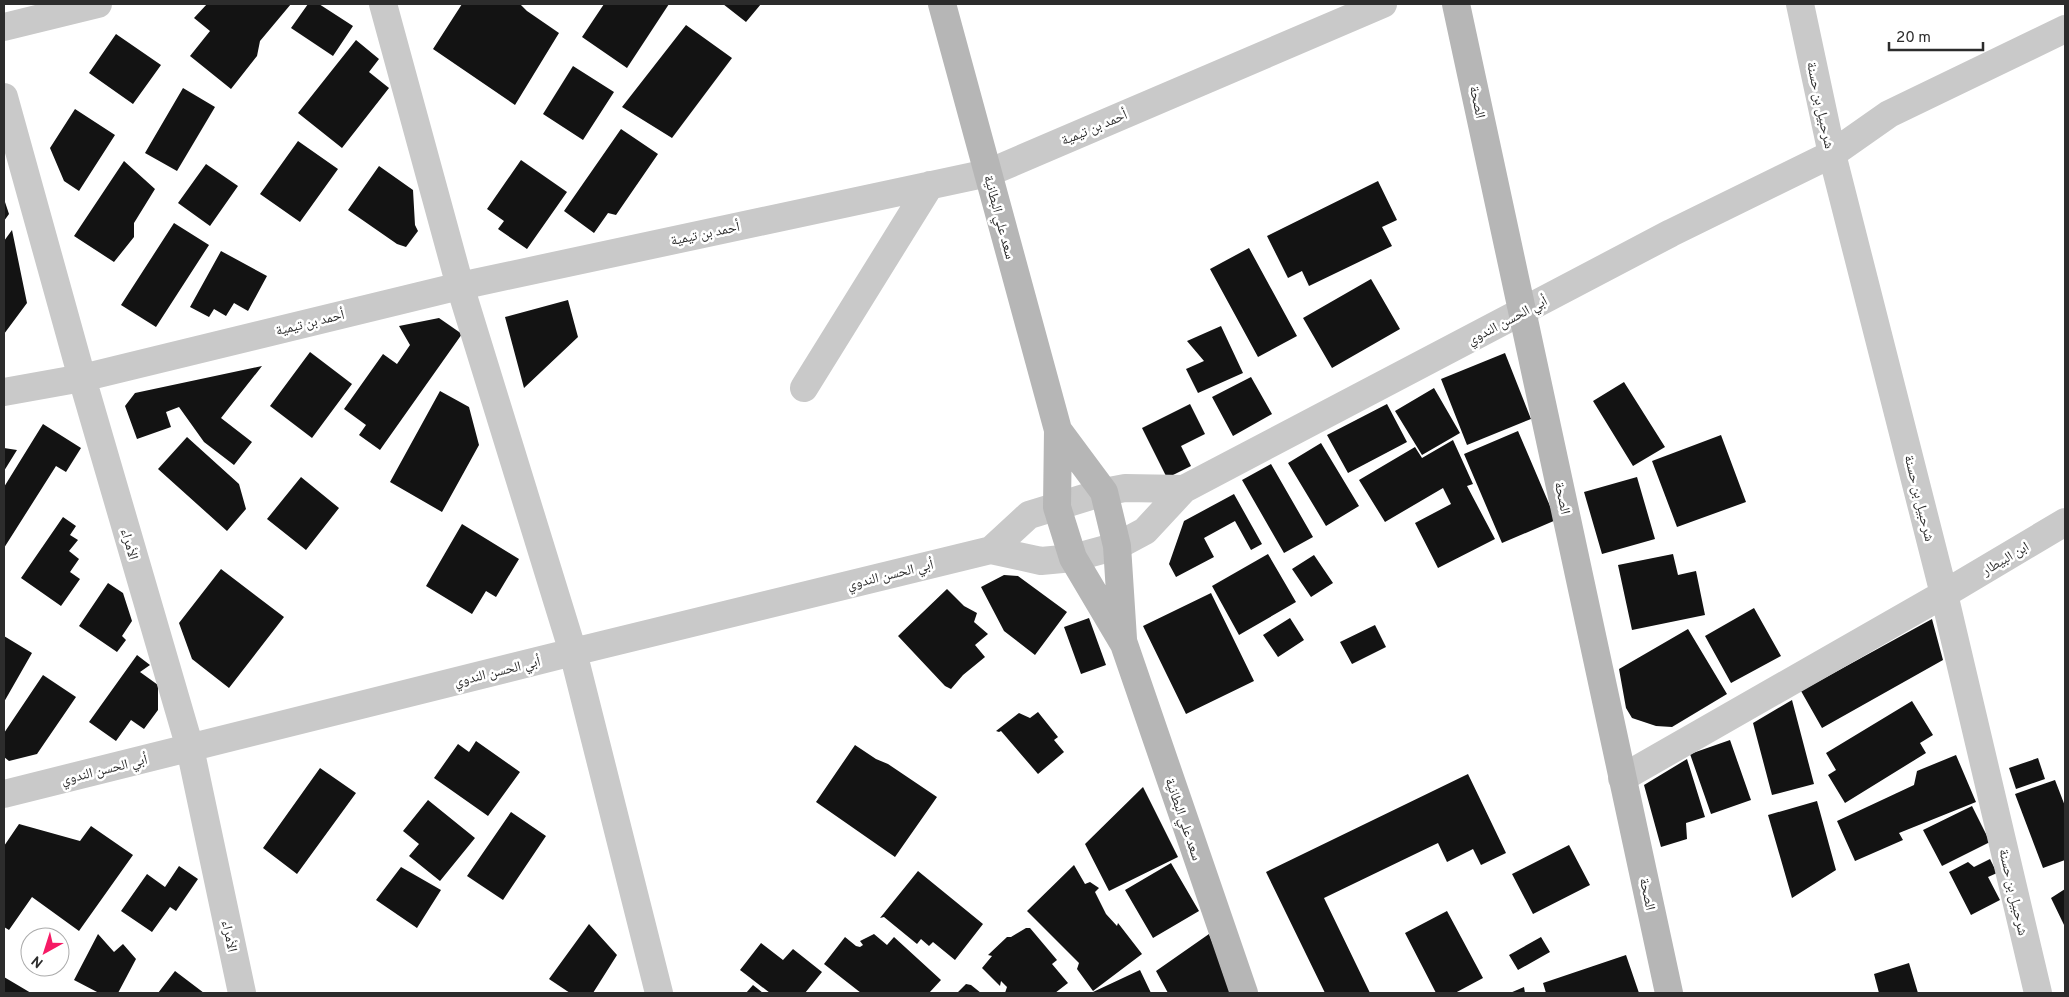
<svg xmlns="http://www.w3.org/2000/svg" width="2069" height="997" viewBox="0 0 2069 997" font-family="Overpass,'Noto Naskh Arabic',sans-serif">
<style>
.building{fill:#131313}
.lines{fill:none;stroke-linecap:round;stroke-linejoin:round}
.street{stroke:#c9c9c9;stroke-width:28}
.secondary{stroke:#b6b6b6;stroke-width:28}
.labels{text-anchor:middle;stroke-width:5;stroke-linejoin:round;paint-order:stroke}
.street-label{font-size:14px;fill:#2c2c2c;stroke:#fff}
</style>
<rect width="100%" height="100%" fill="#fff"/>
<path class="building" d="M207,4H291L260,41L257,56L231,89L190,56L210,31L194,18Z
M308,4H319L353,26L333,56L291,28Z
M462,4H520L527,11L559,33L515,105L433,49Z
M604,4H669L627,68L582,37Z
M723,4H761L746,22Z
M686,25L732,58L672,138L622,107Z
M116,34L161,65L133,104L89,73Z
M356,40L379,59L369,72L389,88L342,148L298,113Z
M573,66L614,92L583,140L543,114Z
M183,88L215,107L177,171L145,153Z
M75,109L115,135L79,191L64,181L50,148Z
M621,129L658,154L616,215L608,213L594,233L564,211Z
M298,141L338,169L300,222L260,194Z
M521,160L567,192L527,249L498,229L504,221L487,209Z
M124,161L155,189L134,223V237L114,262L74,236Z
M206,164L238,186L210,226L178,203Z
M379,166L413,190L415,225L418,231L406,247L397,244L348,210Z
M1378,181L1397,220L1382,227L1392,246L1309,286L1302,271L1288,278L1267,236Z
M4,199L9,214L4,221Z
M174,223L209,245L156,327L121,305Z
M12,230L27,303L4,334V241Z
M1249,248L1297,336L1258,357L1210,269Z
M221,251L267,276L248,311L234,303L226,316L214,309L209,317L190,307Z
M1371,279L1400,329L1332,368L1303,318Z
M568,300L578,337L524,388L505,317Z
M439,318L462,334L380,450L359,435L366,425L344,409L383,354L397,364L410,345L399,326Z
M1221,326L1243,373L1198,393L1186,369L1204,361L1187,341Z
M310,352L352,384L312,438L270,406Z
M1505,353L1531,419L1467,445L1441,379Z
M262,366L221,418L252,442L234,465L204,442L179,407L166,412L171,427L137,439L125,406L135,393Z
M1251,377L1272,414L1233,436L1212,397Z
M1624,382L1665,447L1633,466L1593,401Z
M1434,388L1460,433L1422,455L1395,411Z
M440,391L469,407L479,445L442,512L390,482Z
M1190,404L1205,434L1181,446L1191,466L1167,478L1142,428Z
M1387,404L1407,442L1348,473L1327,435Z
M43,424L81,448L66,472L56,466L4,548V487Z
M1518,431L1556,520L1502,543L1464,454Z
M1721,435L1746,502L1677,527L1652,461Z
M187,437L239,484L246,509L227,531L158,469Z
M1453,440L1473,484L1467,486L1495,539L1438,568L1415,523L1451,504L1443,488L1385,522L1359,480L1415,447L1422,458Z
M1321,443L1359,506L1326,526L1288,463Z
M4,448L17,450L4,471Z
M1271,464L1313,537L1284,553L1242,480Z
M301,477L339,508L306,550L267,519Z
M1637,477L1655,539L1602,554L1584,492Z
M1234,494L1262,544L1251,550L1235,521L1204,538L1214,557L1176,577L1169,564L1184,521Z
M63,517L76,526L70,535L78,540L69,551L79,559L70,572L80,579L61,606L21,578Z
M462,524L519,559L496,597L486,591L472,614L426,586Z
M1268,554L1296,602L1239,635L1212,586Z
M1673,554L1678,575L1696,571L1705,615L1632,630L1618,565Z
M1314,555L1333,583L1311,597L1292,569Z
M221,569L284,617L229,688L192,659L179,623Z
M1004,575L1018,576L1067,612L1035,655L1004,631L981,587Z
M108,583L123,593L132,621L122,636L126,640L117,652L79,626Z
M947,589L964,606L977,613L974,622L988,634L975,645L985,657L963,675L951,689L945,686L898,636Z
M1211,593L1254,681L1186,714L1143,626Z
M1754,608L1781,656L1731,683L1705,636Z
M1089,618L1106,665L1081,674L1064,627Z
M1290,618L1304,640L1278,657L1263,635Z
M1932,619L1943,660L1822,728L1801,691Z
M1375,625L1386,647L1352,664L1340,642Z
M1688,629L1727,694L1672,727L1656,726L1632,718L1626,708L1619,669Z
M4,636L32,653L4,702Z
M137,655L150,665L140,672L158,685V710L144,729L131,720L116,741L89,722Z
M43,675L76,697L37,754L9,761L4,757V733Z
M1792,700L1814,784L1772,795L1753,723Z
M1912,701L1933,735L1920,743L1926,753L1845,803L1828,775L1836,770L1826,753Z
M1038,712L1058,737L1054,740L1064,752L1038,774L1001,731L999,732L996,731L1019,713L1030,718Z
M1730,740L1751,800L1711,814L1690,754Z
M476,741L520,772L488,816L434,778L458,744L469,752Z
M855,745L876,759L888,764L937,797L895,857L816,802Z
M1956,755L1976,802L1899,833L1903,840L1855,861L1837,821L1914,785L1917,771Z
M2038,758L2045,779L2016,789L2009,768Z
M1687,759L1705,817L1686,823L1687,839L1661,847L1644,785Z
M320,768L356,793L297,874L263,848Z
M1468,774L1506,853L1481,865L1473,849L1447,862L1438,843L1324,898L1370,993H1325L1266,872Z
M2055,780L2065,806V860L2043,868L2015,794Z
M1143,787L1178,857L1109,891L1085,844Z
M428,800L475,838L440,881L409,856L419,844L403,831Z
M1817,801L1836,870L1792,898L1768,815Z
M1972,806L1990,842L1942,866L1923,830Z
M511,812L546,836L503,900L467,876Z
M19,824L80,841L91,826L133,855L79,931L32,897L9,930L4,927V846Z
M1569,845L1590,885L1533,914L1512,874Z
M1990,859L1997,873L1988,877L2000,900L1971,915L1949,872L1968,862L1974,867Z
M1171,863L1199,911L1153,938L1125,890Z
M1074,865L1085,884L1090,882L1099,888L1095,892L1106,914L1117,926L1118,923L1142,954L1093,991L1077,969L1079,963L1027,911Z
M179,866L198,879L176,911L170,907L152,932L121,911L147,874L165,887Z
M401,867L441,890L417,928L376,900Z
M918,871L983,924L955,960L933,942L929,946L921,939L917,944L884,917L880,918Z
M2065,889V927L2051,898Z
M1447,911L1483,978L1455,993H1436L1405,933Z
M589,924L617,955L593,993H570L549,979Z
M1026,928H1030L1057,960L1052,964L1068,983L1055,993H1005L1007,987L1001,981L1000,986L982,968L992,956L988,955L1007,937H1011Z
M98,934L114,952L123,944L136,959L118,993H99L74,980Z
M874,934L887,945L894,937L941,980L929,993H861L824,964L845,937L856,946L860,947L863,945L860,941Z
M1209,934L1233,993H1168L1156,971Z
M1541,937L1550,952L1518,970L1509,955Z
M761,943L783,960L793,949L822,972L805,993H770L740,970Z
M1626,955L1639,993H1546L1543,983Z
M1909,963L1918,993H1879L1874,974Z
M1140,970L1151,993H1094L1093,992Z
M175,971L204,993H158Z
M4,977L31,993H4Z
M966,984L971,985L981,993H957Z
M753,985L763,993H746Z
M1524,987L1525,993H1510Z"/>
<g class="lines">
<path class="street" d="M383,4L460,286L573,652L659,993
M1800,4L1832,154L1944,594L2038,993
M4,27L98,4
M4,97L82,378L190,748L242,993
M804,388L930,185
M4,392L82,378L460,286L988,173L1383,4
M991,550L1029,515L1104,492L1125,488L1184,489
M1622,778L1944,594L2065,522
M4,794L573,652L991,550L1041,561L1073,558L1117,546L1145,531L1184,489L1671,233L1832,154L1889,114L2065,29"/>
<path class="secondary" d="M942,4L1058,430L1057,507L1073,558L1124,644L1244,993
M1456,4L1669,993
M1058,430L1104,492L1117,546L1123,639"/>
</g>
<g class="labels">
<g class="street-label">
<text transform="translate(1478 102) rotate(78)" y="5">الصحة</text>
<text transform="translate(1821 105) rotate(78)" y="5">شرحبيل بن حسنة</text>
<text transform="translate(1094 127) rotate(-23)" y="5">أحمد بن تيمية</text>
<text transform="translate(1000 217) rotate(75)" y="5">سعد علي البطانية</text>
<text transform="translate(705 233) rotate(-12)" y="5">أحمد بن تيمية</text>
<text transform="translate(1507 320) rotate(-28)" y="5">أبي الحسن الندوي</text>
<text transform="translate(310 322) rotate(-14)" y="5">أحمد بن تيمية</text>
<text transform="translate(1563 498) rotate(78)" y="5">الصحة</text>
<text transform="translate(1920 498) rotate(76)" y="5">شرحبيل بن حسنة</text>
<text transform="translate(130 544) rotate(74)" y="5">الأمراء</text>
<text transform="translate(2005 558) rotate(-31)" y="5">ابن البيطار</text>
<text transform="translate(890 574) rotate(-14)" y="5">أبي الحسن الندوي</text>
<text transform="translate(497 671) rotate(-14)" y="5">أبي الحسن الندوي</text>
<text transform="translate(104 769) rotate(-14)" y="5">أبي الحسن الندوي</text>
<text transform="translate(1184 819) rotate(71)" y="5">سعد علي البطانية</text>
<text transform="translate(2014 892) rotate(77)" y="5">شرحبيل بن حسنة</text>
<text transform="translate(1648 894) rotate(78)" y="5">الصحة</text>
<text transform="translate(230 936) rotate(78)" y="5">الأمراء</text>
</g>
</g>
<rect width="2069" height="997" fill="none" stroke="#2c2c2c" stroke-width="10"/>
<g transform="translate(45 952) rotate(219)"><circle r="24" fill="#ffffff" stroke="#ababab"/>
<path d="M0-4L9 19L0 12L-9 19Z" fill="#f61a65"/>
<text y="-8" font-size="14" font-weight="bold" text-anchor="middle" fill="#2c2c2c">N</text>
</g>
<path d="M1889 42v8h94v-8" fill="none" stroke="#2c2c2c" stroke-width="2.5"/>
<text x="1896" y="42" font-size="15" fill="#2c2c2c" stroke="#ffffff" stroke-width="4" paint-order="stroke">20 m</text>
</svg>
